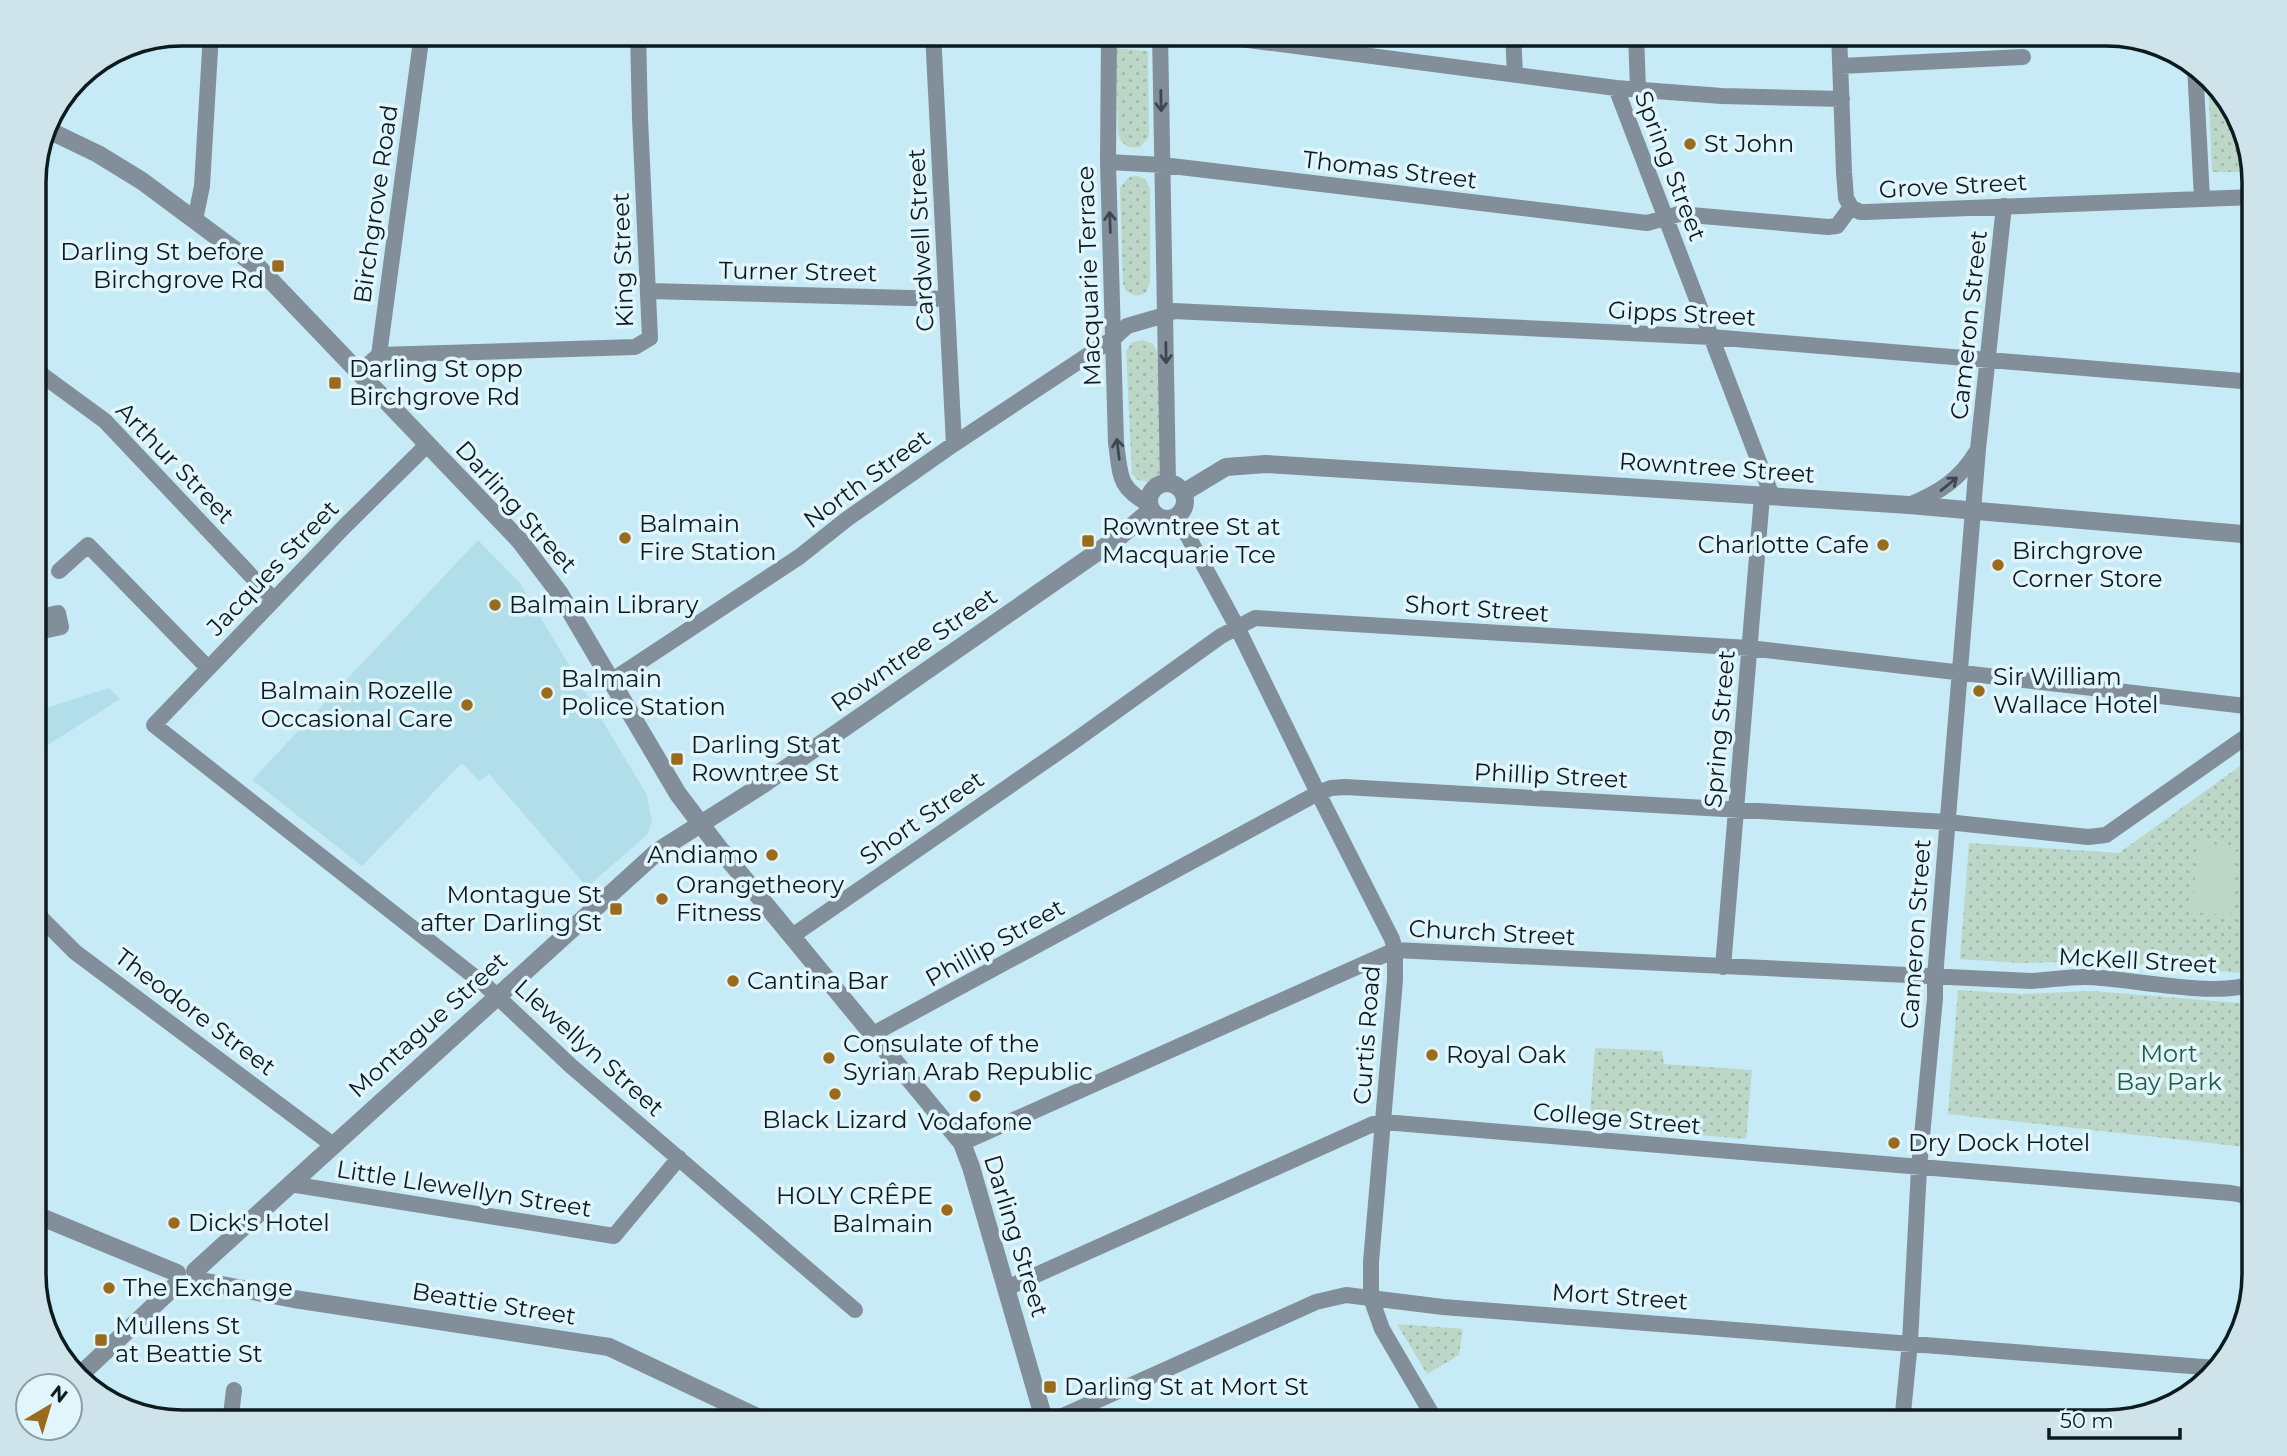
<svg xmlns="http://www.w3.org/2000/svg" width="2287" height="1456" viewBox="0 0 2287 1456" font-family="Montserrat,sans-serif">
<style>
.built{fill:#b2deea}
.grass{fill:url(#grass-dots)}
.pitch{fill:#bcd7c7}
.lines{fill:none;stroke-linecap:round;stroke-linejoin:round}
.minor{stroke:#828e99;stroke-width:16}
.tertiary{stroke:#828e99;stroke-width:18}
.oneway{stroke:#3c484f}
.poi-dot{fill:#9b6b1d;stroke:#e0f5fc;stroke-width:2.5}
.labels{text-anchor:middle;stroke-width:7;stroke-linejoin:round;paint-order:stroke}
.poi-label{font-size:24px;fill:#0d1a1e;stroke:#e0f5fc;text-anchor:start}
.street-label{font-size:24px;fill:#0d1a1e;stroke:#e0f5fc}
.park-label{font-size:24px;fill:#215e42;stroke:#e0f5fc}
.rim{fill:none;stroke:#0d1a1e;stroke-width:3.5}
</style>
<defs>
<pattern id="grass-dots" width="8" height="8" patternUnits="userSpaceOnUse" patternTransform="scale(1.75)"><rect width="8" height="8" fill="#bcd7c7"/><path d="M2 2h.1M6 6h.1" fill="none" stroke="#a0b8aa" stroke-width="1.8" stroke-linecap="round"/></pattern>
</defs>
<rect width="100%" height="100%" fill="#c7ebf6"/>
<path class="built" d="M478,540L520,583L647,795L652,822L647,835L587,887L489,774L479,781L462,763L362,866L252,780Z
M109,688L120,699L34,754V691L36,707L46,708Z"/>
<path class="grass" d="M1116,48L1148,51L1149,137L1140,147C1128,149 1121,145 1118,133Z
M2208,80L2234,108L2251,172H2212Z
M1138,176L1146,180L1150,189V283L1146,293L1136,296L1126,291L1123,284L1120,188L1129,177Z
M1143,340L1153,344L1157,351L1165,473L1152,483L1138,480L1132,474L1126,351L1132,342Z
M2254,756V958C2253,966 2249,970 2242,973L2100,961L2020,963L1960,959L1969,843L2119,853Z
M1958,990L2022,994L2092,991L2239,1003L2254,1001V1148L1948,1114Z
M1595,1048L1662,1051L1664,1064L1752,1070L1746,1139L1589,1126Z
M1397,1324L1463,1329L1459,1355L1427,1374Z"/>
<path class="pitch" d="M2198,842L2236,847L2230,916L2192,912Z"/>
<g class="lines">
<path class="minor" d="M933,33L954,444
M1109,33L1108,162L1116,443C1121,476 1117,486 1148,504
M1160,33L1168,483
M1195,33L1616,88L1722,96L1842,99
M1513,33L1515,74
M1636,33L1638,89
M1839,33L1844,172L1846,198L1851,207
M1841,66L2023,57
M2195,66L2202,198
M1616,88L1772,496
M1108,162L1163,165L1647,223L1679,214L1828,227L1837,226L1851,207
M1851,207L1860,212H1866L2254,197
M195,220L202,186L211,33
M649,291L946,299
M379,355L635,347L650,338L640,118L638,33
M34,369L105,421L274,600
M359,373L379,355L422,33
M427,445L345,526L154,725L485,985L571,1066L855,1310
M1909,505C1938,493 1960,480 1977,451
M1177,516L1237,627L1318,793L1392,939L1395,950V980L1371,1262V1298L1382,1329L1437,1423
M59,571L88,545L208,668
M34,618L58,613L61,627L34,633
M611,681L799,557L847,519L954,444L1114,338L1127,326L1165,315L1174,311L1711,337L2254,382
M34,911L75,952L333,1145
M792,936L1073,742L1221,636L1255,618L1749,648L2254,707
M1723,967L1762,496
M873,1034L1318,793L1331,788L1345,787L1947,822L2088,837L2106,835L2254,731
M962,1143L1395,950L2031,981C2049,980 2067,977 2085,977C2125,977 2222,1000 2254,982
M290,1184L614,1236L679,1158
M1007,1288L1373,1124L1384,1122L2231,1193L2242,1195L2254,1204
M230,1423L234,1390
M1047,1423L1316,1302L1346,1295L1443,1307L2216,1368
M1902,1423L1910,1342L1919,1168L1935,998V977L1978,449L2004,206"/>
<path class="tertiary" d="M44,128L98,154L142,181L259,268L520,541L560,594L678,794L719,848L962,1143L971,1167L1045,1423
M1149 501a18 18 0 1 1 36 0a18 18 0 1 1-36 0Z
M1183,493L1226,467L1266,464L1909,505L2254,535
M34,1214L177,1273
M195,1271L658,851L762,785L1119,537L1151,510
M196,1280L294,1299L609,1347L770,1423
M79,1376L178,1283"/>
</g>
<defs><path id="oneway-shaft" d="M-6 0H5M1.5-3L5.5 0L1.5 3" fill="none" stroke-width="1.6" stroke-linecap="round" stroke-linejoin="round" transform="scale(1.75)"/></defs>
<g class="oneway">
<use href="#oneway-shaft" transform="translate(1161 101) rotate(89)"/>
<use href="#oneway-shaft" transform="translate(1110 222) rotate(-92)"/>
<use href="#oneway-shaft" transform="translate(1166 353) rotate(89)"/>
<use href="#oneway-shaft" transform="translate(1118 449) rotate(-97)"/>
<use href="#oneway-shaft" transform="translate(1949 484) rotate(-39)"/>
</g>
<g class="poi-dot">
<circle cx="1690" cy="144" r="7"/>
<rect x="271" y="259" width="14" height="14" rx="3.5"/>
<rect x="328" y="376" width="14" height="14" rx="3.5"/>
<circle cx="625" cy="538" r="7"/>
<rect x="1081" y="534" width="14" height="14" rx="3.5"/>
<circle cx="1883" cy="545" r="7"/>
<circle cx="1998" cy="565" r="7"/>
<circle cx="495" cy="605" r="7"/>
<circle cx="1979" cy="691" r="7"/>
<circle cx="547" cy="693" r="7"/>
<circle cx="467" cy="705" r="7"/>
<rect x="670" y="752" width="14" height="14" rx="3.5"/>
<circle cx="772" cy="855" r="7"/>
<circle cx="662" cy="899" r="7"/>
<rect x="609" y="902" width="14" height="14" rx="3.5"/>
<circle cx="733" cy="981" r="7"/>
<circle cx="1432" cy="1055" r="7"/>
<circle cx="829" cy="1058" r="7"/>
<circle cx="835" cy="1094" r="7"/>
<circle cx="975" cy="1096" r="7"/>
<circle cx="1894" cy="1143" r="7"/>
<circle cx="947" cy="1210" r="7"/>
<circle cx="174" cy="1223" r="7"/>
<circle cx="109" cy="1288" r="7"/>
<rect x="94" y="1333" width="14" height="14" rx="3.5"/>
<rect x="1043" y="1380" width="14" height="14" rx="3.5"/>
</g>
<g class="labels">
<g class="poi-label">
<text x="1704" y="152">St John</text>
<text x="264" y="260" text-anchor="end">Darling St before<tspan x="264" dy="28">Birchgrove Rd</tspan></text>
<text x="349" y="377">Darling St opp<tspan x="349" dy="28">Birchgrove Rd</tspan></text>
<text x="639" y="532">Balmain<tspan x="639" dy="28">Fire Station</tspan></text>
<text x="1102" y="535">Rowntree St at<tspan x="1102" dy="28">Macquarie Tce</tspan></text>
<text x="1869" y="553" text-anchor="end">Charlotte Cafe</text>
<text x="2012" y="559">Birchgrove<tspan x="2012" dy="28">Corner Store</tspan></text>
<text x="509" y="613">Balmain Library</text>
<text x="1993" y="685">Sir William<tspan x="1993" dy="28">Wallace Hotel</tspan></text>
<text x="561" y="687">Balmain<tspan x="561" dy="28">Police Station</tspan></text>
<text x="453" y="699" text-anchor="end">Balmain Rozelle<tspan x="453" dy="28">Occasional Care</tspan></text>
<text x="691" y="753">Darling St at<tspan x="691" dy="28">Rowntree St</tspan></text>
<text x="758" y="863" text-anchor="end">Andiamo</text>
<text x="676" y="893">Orangetheory<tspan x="676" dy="28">Fitness</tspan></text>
<text x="602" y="903" text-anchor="end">Montague St<tspan x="602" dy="28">after Darling St</tspan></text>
<text x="747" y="989">Cantina Bar</text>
<text x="843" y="1052">Consulate of the<tspan x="843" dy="28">Syrian Arab Republic</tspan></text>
<text x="1446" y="1063">Royal Oak</text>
<text x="835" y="1128" text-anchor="middle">Black Lizard</text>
<text x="975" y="1130" text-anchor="middle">Vodafone</text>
<text x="1908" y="1151">Dry Dock Hotel</text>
<text x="933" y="1204" text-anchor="end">HOLY CRÊPE<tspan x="933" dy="28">Balmain</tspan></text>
<text x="188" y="1231">Dick's Hotel</text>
<text x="123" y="1296">The Exchange</text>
<text x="115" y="1334">Mullens St<tspan x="115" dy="28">at Beattie St</tspan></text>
<text x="1064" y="1395">Darling St at Mort St</text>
</g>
<g class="street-label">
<text transform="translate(1670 166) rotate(69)" y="8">Spring Street</text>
<text transform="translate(1390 170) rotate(7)" y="8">Thomas Street</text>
<text transform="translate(1953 186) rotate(-3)" y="8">Grove Street</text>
<text transform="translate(376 204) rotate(-82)" y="8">Birchgrove Road</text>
<text transform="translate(921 240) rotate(-93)" y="8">Cardwell Street</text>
<text transform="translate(623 260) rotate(-92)" y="8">King Street</text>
<text transform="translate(798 272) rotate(1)" y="8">Turner Street</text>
<text transform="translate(1089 276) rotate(-92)" y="8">Macquarie Terrace</text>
<text transform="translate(1682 314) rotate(3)" y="8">Gipps Street</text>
<text transform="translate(1969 325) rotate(-84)" y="8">Cameron Street</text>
<text transform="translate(175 463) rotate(46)" y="8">Arthur Street</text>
<text transform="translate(1717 468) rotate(4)" y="8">Rowntree Street</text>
<text transform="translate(867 479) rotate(-36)" y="8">North Street</text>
<text transform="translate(516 507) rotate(48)" y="8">Darling Street</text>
<text transform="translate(273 568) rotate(-46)" y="8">Jacques Street</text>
<text transform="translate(1477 609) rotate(4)" y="8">Short Street</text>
<text transform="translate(914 650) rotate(-35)" y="8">Rowntree Street</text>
<text transform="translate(1720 729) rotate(-85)" y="8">Spring Street</text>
<text transform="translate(1551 776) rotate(3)" y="8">Phillip Street</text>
<text transform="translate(922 818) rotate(-35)" y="8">Short Street</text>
<text transform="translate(1492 933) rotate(3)" y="8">Church Street</text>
<text transform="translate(1916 934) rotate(-86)" y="8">Cameron Street</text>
<text transform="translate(995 943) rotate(-29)" y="8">Phillip Street</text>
<text transform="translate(2138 961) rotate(3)" y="8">McKell Street</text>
<text transform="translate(195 1012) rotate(37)" y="8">Theodore Street</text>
<text transform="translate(428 1025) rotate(-42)" y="8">Montague Street</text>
<text transform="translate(1367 1035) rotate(-86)" y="8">Curtis Road</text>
<text transform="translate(589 1048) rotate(42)" y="8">Llewellyn Street</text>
<text transform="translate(1617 1119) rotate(5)" y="8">College Street</text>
<text transform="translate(464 1189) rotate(9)" y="8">Little Llewellyn Street</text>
<text transform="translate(1016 1236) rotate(73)" y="8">Darling Street</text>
<text transform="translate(1620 1297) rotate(4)" y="8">Mort Street</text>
<text transform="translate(494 1304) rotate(9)" y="8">Beattie Street</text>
</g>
<g class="park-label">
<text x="2169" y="1062">Mort<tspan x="2169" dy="28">Bay Park</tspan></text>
</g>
</g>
<path d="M0 0H2287V1456H0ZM182 46H2106A136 136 0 0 1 2242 182V1274A136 136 0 0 1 2106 1410H182A136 136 0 0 1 46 1274V182A136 136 0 0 1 182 46Z" fill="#cfe3ea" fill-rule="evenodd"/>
<path class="rim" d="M182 46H2106A136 136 0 0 1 2242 182V1274A136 136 0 0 1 2106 1410H182A136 136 0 0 1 46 1274V182A136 136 0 0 1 182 46Z"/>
<g transform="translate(49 1407) rotate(38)"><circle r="33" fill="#e0f5fc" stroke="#8c9da3" stroke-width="2"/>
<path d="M0-5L12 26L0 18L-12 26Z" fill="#9b6b1d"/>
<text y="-10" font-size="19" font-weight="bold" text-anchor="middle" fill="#0d1a1e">N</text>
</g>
<path d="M2049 1428v10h131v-10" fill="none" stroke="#0d1a1e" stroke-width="3.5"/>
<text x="2060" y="1428" font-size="21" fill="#0d1a1e" stroke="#e0f5fc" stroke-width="5" paint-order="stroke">50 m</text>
</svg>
